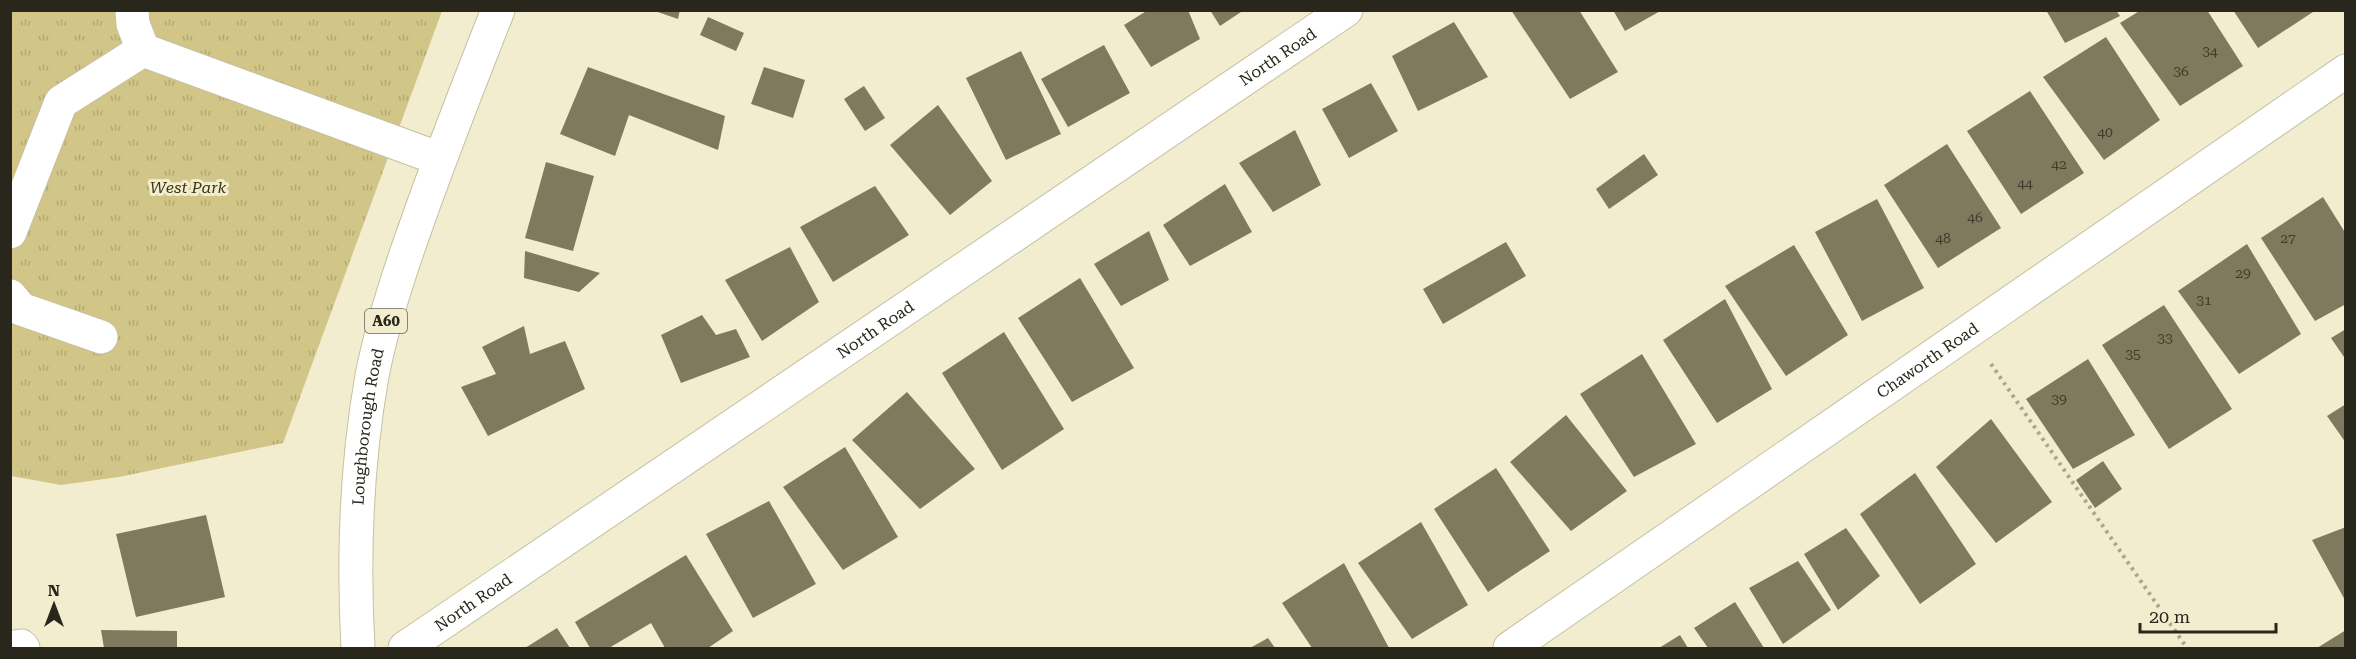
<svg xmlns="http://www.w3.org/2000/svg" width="2356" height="659" viewBox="0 0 2356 659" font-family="'Roboto Serif',serif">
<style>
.park{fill:url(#park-tufts)}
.building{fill:#7f795e}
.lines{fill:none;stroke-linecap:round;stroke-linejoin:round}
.minor-casing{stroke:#c6c0a3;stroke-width:35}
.major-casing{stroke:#c6c0a3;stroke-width:35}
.path{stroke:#aaa68f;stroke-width:4;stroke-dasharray:3 4.5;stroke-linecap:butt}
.minor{stroke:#fff;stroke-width:33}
.major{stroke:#fff;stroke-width:33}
.labels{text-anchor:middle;stroke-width:6;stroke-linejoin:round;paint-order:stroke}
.number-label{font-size:14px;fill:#3e3c2c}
.shield{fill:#f3edcf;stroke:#666252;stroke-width:1.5}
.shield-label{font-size:15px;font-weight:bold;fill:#29271c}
.street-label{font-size:16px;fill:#29271c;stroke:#f3edcf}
.park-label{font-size:16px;font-style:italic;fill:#3b3412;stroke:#f3edcf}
</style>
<defs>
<pattern id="park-tufts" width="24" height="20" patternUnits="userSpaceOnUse" patternTransform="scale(1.5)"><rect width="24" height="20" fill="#d2c588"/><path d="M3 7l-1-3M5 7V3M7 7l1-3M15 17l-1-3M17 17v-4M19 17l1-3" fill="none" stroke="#b4a975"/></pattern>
</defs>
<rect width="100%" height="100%" fill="#f3edcf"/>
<path class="park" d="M10,11H442L283,443L119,477L61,485L11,476Z"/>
<path class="building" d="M652,10H680L678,19Z
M1148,10H1188L1200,39L1151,67L1124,25Z
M1210,10H1244L1220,26Z
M1511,10H1579L1618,72L1570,99Z
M1613,10H1662L1625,31Z
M2046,10H2116L2120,16L2065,43Z
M2141,10H2207L2243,66L2180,106L2120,23Z
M2233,10H2316L2258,48Z
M708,17L744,33L736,51L700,35Z
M1454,22L1488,77L1418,111L1392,56Z
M2106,37L2160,120L2104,160L2043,77Z
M1104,45L1130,93L1068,127L1041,79Z
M1021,51L1061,134L1006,160L966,78Z
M588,67L725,116L718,150L629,115L615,156L560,134Z
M764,67L805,80L793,118L751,104Z
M1371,83L1398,131L1349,158L1322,109Z
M864,86L885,118L865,131L844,99Z
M2030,91L2084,173L2021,214L1967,131Z
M938,105L992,181L950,215L890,145Z
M1295,130L1321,185L1273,212L1239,163Z
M1947,144L2001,228L1938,268L1884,185Z
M1644,154L1658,175L1609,209L1596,189Z
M546,162L594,176L573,251L525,238Z
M1225,184L1252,232L1190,266L1163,225Z
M875,186L909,235L833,282L800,227Z
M2323,197L2346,234V304L2315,321L2261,238Z
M1877,199L1924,288L1862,321L1815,232Z
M1149,231L1169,280L1121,306L1094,264Z
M1506,242L1526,276L1443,324L1423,289Z
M2247,244L2301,334L2239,374L2178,291Z
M1794,245L1848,335L1786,376L1725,286Z
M790,247L819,302L762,341L725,280Z
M525,251L600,273L579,292L524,278Z
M1080,278L1134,368L1072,402L1018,318Z
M1725,299L1772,389L1717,423L1663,340Z
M2164,305L2232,409L2169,449L2102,345Z
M702,315L716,335L736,329L750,357L681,383L661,335Z
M524,326L530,354L565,341L585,389L488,436L461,387L496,374L482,347Z
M2346,329V360L2331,338Z
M1004,332L1064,429L1002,470L942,373Z
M1642,354L1696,444L1634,477L1580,394Z
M2088,359L2135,435L2073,469L2026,399Z
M907,392L975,469L920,509L852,440Z
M2346,404V443L2327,416Z
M1566,415L1627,491L1571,531L1510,462Z
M1991,419L2052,502L1996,543L1936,467Z
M845,447L898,537L843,570L783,487Z
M2103,461L2122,489L2095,508L2076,480Z
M1496,468L1550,551L1488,592L1434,509Z
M1915,473L1976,564L1920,604L1860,514Z
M769,501L816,584L753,618L706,534Z
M206,515L225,597L136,617L116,534Z
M1421,522L1468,605L1412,639L1358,563Z
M2346,527V602L2312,540Z
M1846,528L1880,576L1838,610L1804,554Z
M686,555L733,631L708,648H665L651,623L609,648H590L575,622Z
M1798,561L1831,610L1783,644L1749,588Z
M1344,563L1389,648H1312L1282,603Z
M1735,602L1764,648H1708L1694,628Z
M557,628L570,648H525Z
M101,630L177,631V648H104Z
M2346,630V648H2317Z
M1680,635L1688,648H1659Z
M1268,638L1275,648H1250Z"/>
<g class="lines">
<g class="minor-casing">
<g id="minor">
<path d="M132,10L133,24L143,50L440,159"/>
<path d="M10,232L61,102L143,50"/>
<path d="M10,296L21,309L101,337"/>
<path d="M10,648L21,646L23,648"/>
<path id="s1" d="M405,648L1346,10"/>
<path id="s2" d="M1510,648L2346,71"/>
</g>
</g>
<g class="major-casing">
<g id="major">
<path id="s3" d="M358,648C353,557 356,466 372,376C382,324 399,273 417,223C442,152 470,81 498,10"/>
</g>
</g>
<path class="path" d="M1991,364L2187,648"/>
<use href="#minor" class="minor"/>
<use href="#major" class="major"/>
</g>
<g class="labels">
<g class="number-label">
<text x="2210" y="56">34</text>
<text x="2181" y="76">36</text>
<text x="2105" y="137">40</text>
<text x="2059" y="169">42</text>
<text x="2025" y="188">44</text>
<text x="1975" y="222">46</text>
<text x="1943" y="243">48</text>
<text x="2288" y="243">27</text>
<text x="2243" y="278">29</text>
<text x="2204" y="305">31</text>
<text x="2165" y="343">33</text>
<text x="2133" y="359">35</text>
<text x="2059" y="404">39</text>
</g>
<rect class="shield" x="365" y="309" width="42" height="24" rx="4.5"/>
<g class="shield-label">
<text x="386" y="326">A60</text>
</g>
<g class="street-label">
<text dy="6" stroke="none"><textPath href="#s1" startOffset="1054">North Road</textPath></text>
<text dy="6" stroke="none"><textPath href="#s1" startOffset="568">North Road</textPath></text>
<text dy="6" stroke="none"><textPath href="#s2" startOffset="507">Chaworth Road</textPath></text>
<text dy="6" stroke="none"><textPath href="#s3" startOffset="222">Loughborough Road</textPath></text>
<text dy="6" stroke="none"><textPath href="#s1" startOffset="82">North Road</textPath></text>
</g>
<g class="park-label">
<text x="188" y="193">West Park</text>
</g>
</g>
<rect width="2356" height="659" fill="none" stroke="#29271c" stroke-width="24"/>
<g transform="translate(54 605)" stroke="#f3edcf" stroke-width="4.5" paint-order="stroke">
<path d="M0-4.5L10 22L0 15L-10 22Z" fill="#29271c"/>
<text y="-9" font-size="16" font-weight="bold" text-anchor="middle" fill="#29271c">N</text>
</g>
<path d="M2140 623v9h136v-9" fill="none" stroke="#29271c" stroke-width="3"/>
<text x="2149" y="623" font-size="18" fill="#29271c" stroke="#f3edcf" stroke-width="4.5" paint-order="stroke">20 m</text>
</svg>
